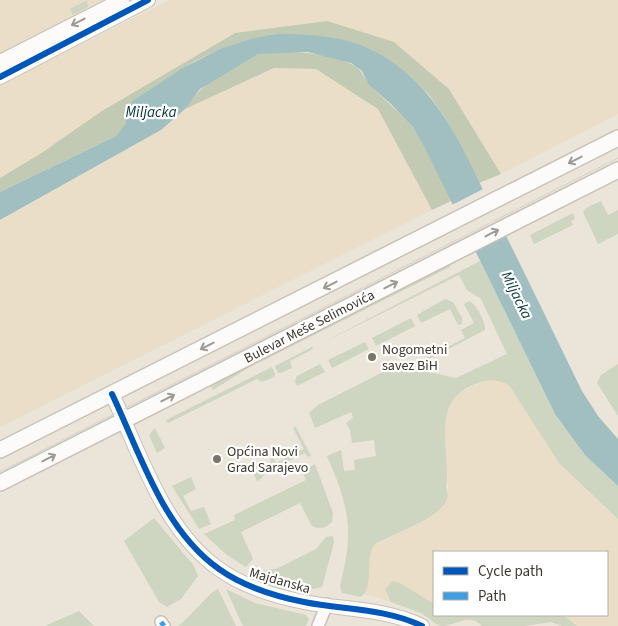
<svg xmlns="http://www.w3.org/2000/svg" width="618" height="626" viewBox="0 0 618 626" font-family="'Source Sans 3',sans-serif">
<style>
.built{fill:#eadec9}
.green{fill:#ced5c0}
.forest{fill:#c2cab3}
.water{fill:#a1bfc0}
.pier{fill:#ebe4d8}
.lines{fill:none;stroke-linecap:round;stroke-linejoin:round}
.minor-casing{stroke:#c7c1b8;stroke-width:14}
.tertiary-casing{stroke:#c7c1b8;stroke-width:16}
.secondary-casing{stroke:#c7c1b8;stroke-width:18}
.minor{stroke:#fcfbf9;stroke-width:11}
.tertiary{stroke:#fcfbf9;stroke-width:14}
.secondary{stroke:#fcfbf9;stroke-width:15}
.tram{stroke:#d4d2cf;stroke-width:1}
.quiet{stroke:#3f9ee1;stroke-width:5;stroke-dasharray:10 5;stroke-linecap:butt}
.cycleway-casing{stroke:#fff;stroke-width:9}
.cycleway{stroke:#0057b8;stroke-width:6}
.oneway{stroke:#9c9a94}
.poi-dot{fill:#7a746a;stroke:#fff;stroke-width:2}
.labels{text-anchor:middle;stroke-width:4.5;stroke-linejoin:round;paint-order:stroke}
.street-label{font-size:14px;fill:#3d382f;stroke:#fff}
.poi-label{font-size:14px;fill:#3d382f;stroke:#fff;text-anchor:start}
.water-label{font-size:15px;font-style:italic;fill:#033338;stroke:#fff}
</style>
<rect width="100%" height="100%" fill="#ebe4d8"/>
<path class="built" d="M0,0H145L0,75Z
M169,0H618V114L501,174L449,89L394,42L235,33L0,178V85Z
M274,68L316,69L378,109L432,210L0,427V221L161,130L185,109Z
M485,380H498L509,385L559,463L618,519V626H577L563,615H607V552H434V604L400,583L393,581L385,589L391,602L364,594L368,582L369,554L374,545L431,516L448,494L445,421L447,410L456,394Z"/>
<path class="green" d="M87,0L88,7L73,15L70,9Z
M601,201L608,215L618,210V234L598,244L583,212L586,208Z
M573,213L575,219L571,221L573,225L534,244L530,235Z
M451,260L450,267L248,368L213,390L211,387L239,370Z
M480,261L555,414L585,455L618,486V519L559,463L509,385C496,379 488,379 475,384C428,402 452,450 446,488C447,492 449,495 447,499C439,520 392,533 374,545C364,560 375,586 361,597L342,593L340,586C354,530 350,509 327,456L341,450L344,471L355,470L354,460L376,456L374,440L352,443L350,430L346,423L353,418L351,412L315,428L309,413L318,405L397,365L456,378L507,354L481,299L467,290L459,275L320,344Z
M445,299L453,302L462,318V324L458,325L450,309L421,323L417,315Z
M469,301C476,304 486,322 485,330L427,360H422L465,338L461,330L474,323L464,304Z
M411,318L415,326L376,346L372,338Z
M365,342L369,349L332,368L328,360Z
M312,347L313,349L290,361L292,368L281,373H278L275,366Z
M320,364L325,372L297,386L295,381L297,376Z
M618,364V416L597,383L601,375Z
M272,367L275,374L274,377L262,382L257,379L168,423L166,420Z
M296,427L311,456L308,457L305,453L278,466L281,472L275,473L270,465L271,459L273,457L276,463L304,449L293,428Z
M155,428L165,448L157,453L149,435Z
M315,464L333,513L332,522C326,528 320,530 312,526L300,503L241,532L253,559L246,567L227,555L204,534L235,520L234,515L306,480L302,472Z
M257,466L264,469L265,473L262,478L257,481L251,469Z
M191,477L196,489L183,496L191,511L204,507L211,524L199,529L172,486Z
M154,518L194,566L198,576L181,599L167,607L159,602L124,541Z
M333,536L334,543L322,587C300,594 273,580 253,572L276,569L316,549L326,537Z
M393,581L400,583L434,604V615H563L577,626H562L551,622L524,626H482C468,612 457,626 441,626C434,624 428,617 421,613C411,609 401,606 391,602L385,589Z
M218,589L236,626H178C190,618 209,592 218,589Z
M226,589L255,603L306,615L309,620L306,626H243Z
M79,611L94,626H45Z"/>
<path class="forest" d="M327,21L394,42L449,89L501,174L479,183L446,119L430,96L410,76L386,58L250,39L221,49L195,61L132,101L125,124L116,136L0,192V178L43,152L102,111L235,33Z
M280,52C303,52 330,53 351,64C363,69 363,78 371,86C384,100 399,111 412,126C429,147 439,176 451,201L432,210L378,109L316,69L274,68L185,109C200,85 230,65 256,55C263,52 273,53 280,52Z"/>
<path class="water" d="M277,34C315,34 352,36 386,58C443,93 466,157 495,214C525,273 553,332 582,391L598,416L618,439V486L585,455L555,414L425,148L413,127L391,104L369,85L362,71L351,63L308,52L258,54L200,89L185,109L161,130L0,220V192L116,136L125,124L132,101L183,68L220,49L250,39Z"/>
<path class="pier" d="M485,188L507,233L472,250L450,206Z"/>
<g class="lines">
<g class="minor-casing">
<path id="minor" d="M161,622L164,626
M318,626L327,604"/>
</g>
<g class="tertiary-casing">
<path id="tertiary" d="M0,62L122,0
M0,77L148,0
M112,394C140,453 163,530 219,569C244,587 274,596 304,602C343,610 385,608 422,626"/>
</g>
<g class="secondary-casing">
<path id="secondary" d="M0,450L618,138
M0,483L618,170"/>
</g>
<use href="#minor" class="minor"/>
<use href="#tertiary" class="tertiary"/>
<use href="#secondary" class="secondary"/>
<path class="tram" d="M0,472L618,158"/>
<path class="quiet" d="M161,622L164,626"/>
<g class="cycleway-casing">
<path id="cycleway" d="M0,77L148,0
M112,394C140,453 163,530 219,569C244,587 274,596 304,602C343,610 385,608 422,626"/>
</g>
<use href="#cycleway" class="cycleway"/>
</g>
<defs><path id="oneway-shaft" d="M-6 0H5M1.5-3L5.5 0L1.5 3" fill="none" stroke-width="1.6" stroke-linecap="round" stroke-linejoin="round" transform="scale(1.25)"/></defs>
<g class="oneway">
<use href="#oneway-shaft" transform="translate(78 22) rotate(153)"/>
<use href="#oneway-shaft" transform="translate(575 160) rotate(153)"/>
<use href="#oneway-shaft" transform="translate(492 233) rotate(-27)"/>
<use href="#oneway-shaft" transform="translate(330 285) rotate(153)"/>
<use href="#oneway-shaft" transform="translate(391 285) rotate(-27)"/>
<use href="#oneway-shaft" transform="translate(207 346) rotate(153)"/>
<use href="#oneway-shaft" transform="translate(168 398) rotate(-27)"/>
<use href="#oneway-shaft" transform="translate(49 458) rotate(-27)"/>
</g>
<g class="poi-dot">
<circle cx="372" cy="357" r="5"/>
<circle cx="217" cy="459" r="5"/>
</g>
<g class="labels">
<g class="street-label">
<text transform="translate(309 326) rotate(-27)" y="5">Bulevar Meše Selimovića</text>
<text transform="translate(280 580) rotate(16)" y="5">Majdanska</text>
</g>
<g class="poi-label">
<text x="382" y="354">Nogometni<tspan x="382" dy="16">savez BiH</tspan></text>
<text x="227" y="456">Općina Novi<tspan x="227" dy="16">Grad Sarajevo</tspan></text>
</g>
<g class="water-label">
<text x="151" y="117">Miljacka</text>
<text transform="translate(517 295) rotate(64)" y="5">Miljacka</text>
</g>
</g>
<rect x="433" y="551" width="175" height="65" fill="#ffffff" stroke="#b1afac"/>
<rect x="443" y="567" width="25" height="8" fill="#0057b8" stroke="#b1afac"/>
<text x="478" y="576" font-size="15" fill="#3d382f">Cycle path</text>
<rect x="443" y="592" width="25" height="8" fill="#3f9ee1" stroke="#b1afac"/>
<text x="478" y="601" font-size="15" fill="#3d382f">Path</text>
</svg>
